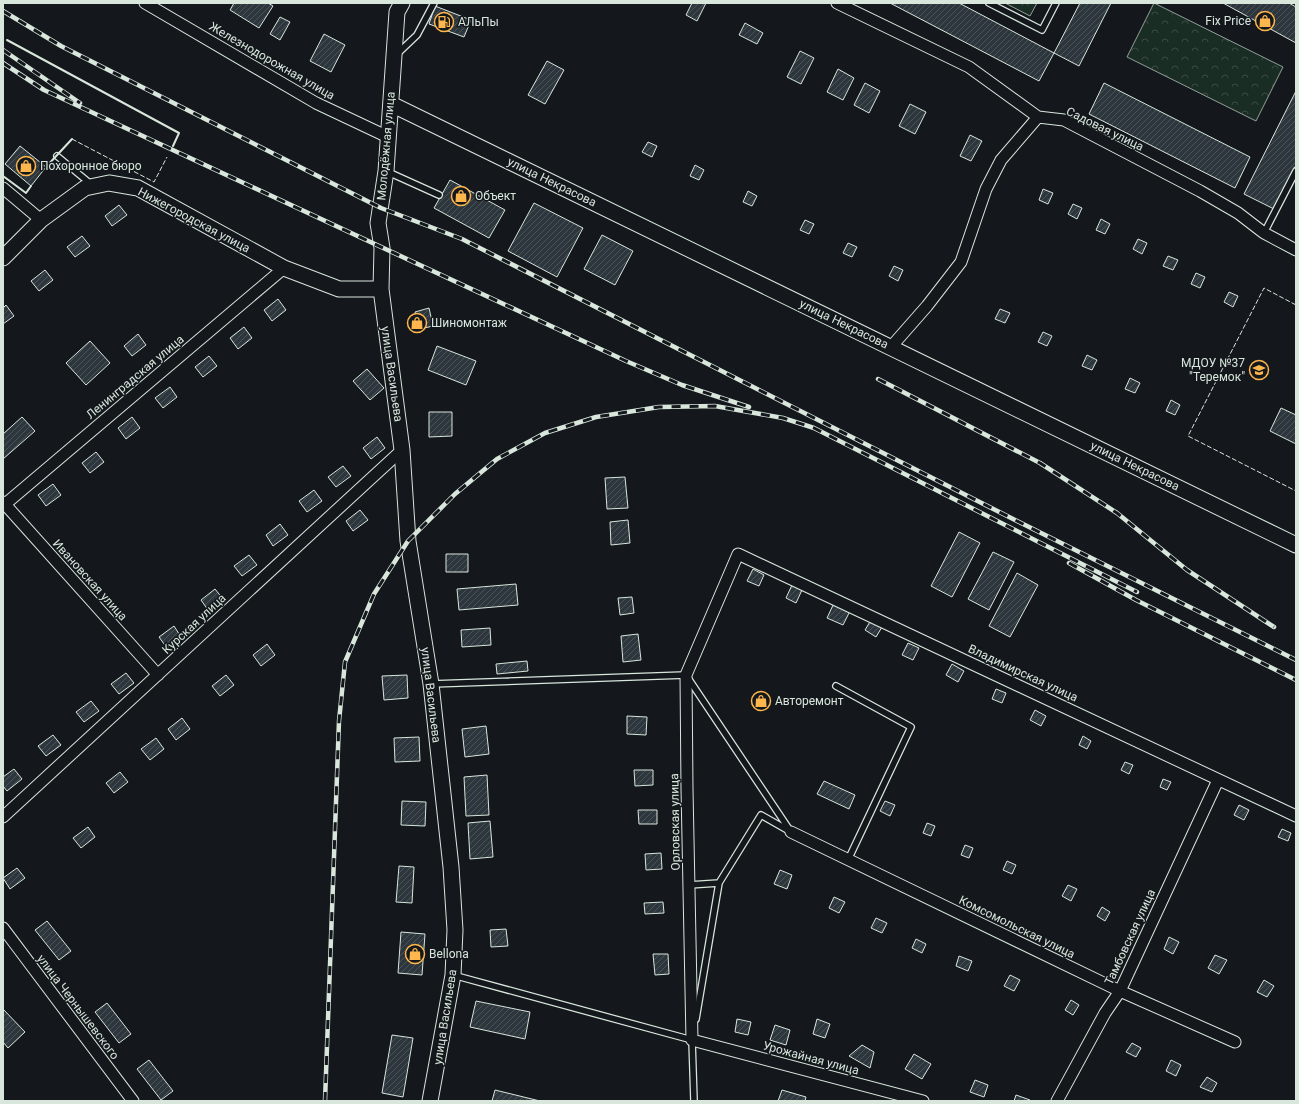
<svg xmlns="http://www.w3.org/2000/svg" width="1299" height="1104" viewBox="0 0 1299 1104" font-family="Roboto,sans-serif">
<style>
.park{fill:url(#park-crowns);stroke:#939e99}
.building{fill:url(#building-hatch);stroke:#d8e6dc}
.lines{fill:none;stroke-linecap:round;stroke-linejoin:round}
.lane-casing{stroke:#d8e6dc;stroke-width:8}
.street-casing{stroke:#d8e6dc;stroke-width:13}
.secondary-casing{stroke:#d8e6dc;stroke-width:17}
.lane{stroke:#14181c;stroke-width:5.5}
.street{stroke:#14181c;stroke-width:11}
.secondary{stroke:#14181c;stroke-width:15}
.rail-casing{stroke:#d8e6dc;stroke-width:4.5}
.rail{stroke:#14181c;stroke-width:3;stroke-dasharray:9;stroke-linecap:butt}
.fence{stroke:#d8e6dc;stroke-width:1;stroke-dasharray:5 2;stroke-linecap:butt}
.wall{stroke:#d8e6dc;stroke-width:2}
.labels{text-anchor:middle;stroke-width:3;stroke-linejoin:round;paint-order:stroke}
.poi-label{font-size:12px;fill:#d8e6dc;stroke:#14181c;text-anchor:start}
.street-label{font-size:12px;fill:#d8e6dc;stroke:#14181c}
</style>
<defs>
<pattern id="park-crowns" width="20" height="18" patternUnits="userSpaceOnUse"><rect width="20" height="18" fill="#1a2d24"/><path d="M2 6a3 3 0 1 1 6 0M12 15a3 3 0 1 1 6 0" fill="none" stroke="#3b4b43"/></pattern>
<pattern id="building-hatch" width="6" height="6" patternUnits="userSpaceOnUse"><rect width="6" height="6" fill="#2c363c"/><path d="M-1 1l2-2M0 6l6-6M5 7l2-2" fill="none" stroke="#4a5358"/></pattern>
</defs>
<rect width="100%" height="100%" fill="#14181c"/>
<path class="park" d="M1005,3H1037L1030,16Z
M1154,3L1283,67L1256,121L1127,57Z"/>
<path class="building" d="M234,3H268L273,6L259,28L230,10Z
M692,3H706L697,21L686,15Z
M890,3H959L1054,53L1039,81Z
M1080,3H1111L1079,66L1054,53Z
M1223,3H1289L1296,7V43Z
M435,6L471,20L464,37L429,24Z
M280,17L290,22L280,40L270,34Z
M745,23L763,33L757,44L739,35Z
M324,34L345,45L331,72L310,61Z
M800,51L814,58L801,84L787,77Z
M547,61L564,70L545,104L528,95Z
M838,69L854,78L843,100L827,92Z
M865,83L880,91L869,113L854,105Z
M1104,83L1250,157L1235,188L1089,114Z
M1296,91V165L1274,209L1244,194Z
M910,104L926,112L915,134L899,126Z
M970,135L982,141L971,161L960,156Z
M648,142L657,146L652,157L642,152Z
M20,146L46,167L31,186L5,164Z
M695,165L704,170L699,180L690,176Z
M450,180L505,210L489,238L434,208Z
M1043,189L1053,193L1048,204L1039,200Z
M748,191L757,196L752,206L743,202Z
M534,203L583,228L557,277L508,251Z
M1073,204L1082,208L1077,219L1068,214Z
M119,205L127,215L112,226L105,216Z
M1101,219L1110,224L1105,234L1096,230Z
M805,220L814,224L809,234L800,230Z
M602,235L633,251L615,285L584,269Z
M82,236L90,246L75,257L67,247Z
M1138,239L1147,243L1142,254L1133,249Z
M848,243L857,247L852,257L843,253Z
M1168,256L1178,260L1173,270L1163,266Z
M894,266L903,270L898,281L889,276Z
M45,270L53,280L39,291L31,281Z
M1196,273L1205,277L1200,288L1191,284Z
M1229,292L1238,296L1233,307L1224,302Z
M278,299L286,310L272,321L264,310Z
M6,305L14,316L3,324V308Z
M429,308L433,326L420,329L415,312Z
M1000,309L1010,313L1005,323L995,319Z
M244,327L252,338L238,349L230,338Z
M1043,332L1052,336L1047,346L1038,342Z
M138,334L146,345L132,356L124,346Z
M90,341L110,363L86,385L66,363Z
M437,346L476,361L466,385L428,370Z
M1087,355L1097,360L1092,370L1082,366Z
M209,356L217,366L203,377L195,367Z
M367,369L384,388L370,400L353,381Z
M1130,378L1140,383L1135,393L1125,389Z
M170,387L177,397L163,408L155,398Z
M1171,400L1180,405L1175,415L1166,411Z
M1281,408L1296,415V444L1270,431Z
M429,412H452V436L429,437Z
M22,417L35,431L3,459V434Z
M132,417L140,428L126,439L118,428Z
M377,437L385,448L371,459L363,448Z
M96,452L104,462L90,473L82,463Z
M343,466L351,476L336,487L328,477Z
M625,477L628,508L607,509L605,478Z
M53,484L61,495L46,506L38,495Z
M314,490L322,501L307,512L299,501Z
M360,510L368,520L353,531L346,521Z
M628,520L630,543L611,545L610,522Z
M280,524L288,535L273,546L266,535Z
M959,532L980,543L952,597L931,586Z
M993,552L1014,562L989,610L968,599Z
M446,554H468V572H446Z
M249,555L257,565L242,576L234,566Z
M753,569L764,575L759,586L747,581Z
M1017,573L1038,585L1010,637L989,626Z
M516,584L518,605L459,610L457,589Z
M792,585L802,590L796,603L786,598Z
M215,589L223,599L208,610L201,600Z
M632,597L634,613L620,615L618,598Z
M834,603L850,611L843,625L827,618Z
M871,620L882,627L876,637L865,630Z
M174,626L181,637L167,648L159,637Z
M490,628L491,645L462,647L461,630Z
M638,634L641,660L623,662L621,636Z
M908,643L919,648L913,660L902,655Z
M267,644L275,655L261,666L253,655Z
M527,661L528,671L497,674L496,664Z
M952,664L964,671L958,682L946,675Z
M126,673L134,683L119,694L111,684Z
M226,675L234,685L220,696L212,686Z
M407,675L408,698L384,700L382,676Z
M996,689L1006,693L1002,703L992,699Z
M91,701L99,711L84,722L76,712Z
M1035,710L1046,716L1041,726L1030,720Z
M627,716L647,717L646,735L627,734Z
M182,718L190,729L176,740L168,729Z
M486,726L489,754L465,757L462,729Z
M53,735L61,745L46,756L38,746Z
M1083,736L1091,741L1087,749L1079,745Z
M419,737L420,761L395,762L394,738Z
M156,738L164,749L150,760L141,749Z
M1125,762L1133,765L1129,774L1121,770Z
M14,769L22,779L7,791L3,786V777Z
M634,770H653V785L635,786Z
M120,772L128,782L114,793L106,783Z
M487,775L489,815L466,816L464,777Z
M1163,779L1171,782L1167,790L1160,787Z
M824,781L855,795L849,809L817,794Z
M402,801L426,802L425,826L401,825Z
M885,801L895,805L890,816L880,811Z
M1239,805L1249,810L1244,820L1234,815Z
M638,810H657V824H639Z
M490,821L493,857L470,859L468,823Z
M927,823L935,826L931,836L923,833Z
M88,827L95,837L81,848L73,838Z
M1282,829L1291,833L1288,841L1278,837Z
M965,845L973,848L969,858L961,855Z
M661,853L662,869L646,870L645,854Z
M1007,861L1016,865L1012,874L1003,870Z
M399,866L414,867L412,903L396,902Z
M17,868L25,878L10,889L3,878Z
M780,870L792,875L787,889L774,884Z
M1068,885L1077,889L1071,901L1062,896Z
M834,897L845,902L839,913L829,908Z
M663,902L664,913L645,914L644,903Z
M1102,907L1110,912L1105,921L1097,916Z
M876,918L887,923L882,933L871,928Z
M47,921L71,951L59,960L35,930Z
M506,929L508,946L491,947L490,930Z
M401,932L425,934L422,975L398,973Z
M1169,937L1179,942L1173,954L1164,949Z
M916,939L926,944L922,953L912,948Z
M653,954H668L669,974L655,975Z
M1215,955L1227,960L1219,974L1208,968Z
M959,956L972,961L968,971L956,966Z
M1010,975L1020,980L1014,991L1004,986Z
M1264,980L1274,986L1267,997L1257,992Z
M1071,1000L1079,1005L1073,1015L1065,1010Z
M476,1001L530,1012L525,1039L470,1027Z
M107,1003L131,1034L119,1043L95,1012Z
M3,1009L25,1032L8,1048L3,1042Z
M737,1019L751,1022L748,1035L735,1032Z
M817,1019L830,1024L825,1038L813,1034Z
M775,1025L790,1030L786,1045L770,1040Z
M392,1035L413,1038L403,1097L382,1093Z
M1132,1043L1141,1048L1136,1057L1126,1052Z
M862,1045L874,1052L870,1068L849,1056Z
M914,1054L931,1064L922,1079L905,1069Z
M149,1060L173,1091L161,1100L137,1069Z
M1171,1060L1181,1065L1176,1076L1166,1071Z
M1207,1077L1217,1083L1212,1092L1200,1087Z
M975,1080L988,1085L984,1097L970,1092Z
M495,1090L540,1101H492Z
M782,1090L806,1097L805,1101H778Z
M1016,1095L1030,1100V1101H1014Z"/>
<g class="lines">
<g class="lane-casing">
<path id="lane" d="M989,3L1042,30L1056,3
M397,54L417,35L434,3
M57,156L92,185
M388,172L439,195
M1264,233L1296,171
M431,684L686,675L791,832L761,815L719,883L696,1019
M836,686L911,727L848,860
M689,885L719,883
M453,975L692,1040
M692,1040L694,1101"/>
</g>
<g class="street-casing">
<path id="street" d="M145,3L316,103L388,137
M837,3L969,67L1038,117L1064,120L1200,191L1238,213L1264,233L1296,250
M3,188L41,220
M891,347L927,306L961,262L986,189L1001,160L1038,117
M3,502L158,675
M3,506L284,268
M3,817L402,450
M791,832L1120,991L1235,1042
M3,928L133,1101
M923,1101L692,1040L687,789L686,675L738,554L1296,816
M1057,1101L1105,1013L1120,991L1218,780"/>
</g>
<g class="secondary-casing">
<path id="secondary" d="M402,3L397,12L386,171L378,223L382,248L381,289L402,450L408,541L431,684L451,867L455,930L453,975L430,1101
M391,104L1296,545
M3,258L41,220L85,188L109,183L138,188L284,268L339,289H381"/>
</g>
<use href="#lane" class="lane"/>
<use href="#street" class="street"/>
<use href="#secondary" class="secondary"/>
<g class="rail-casing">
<path id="rail" d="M3,11L61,46L381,208L462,239L1017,521L1296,660
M3,50L80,103
M3,63L44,90L626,361L682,385L749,407
M878,379L1040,463L1117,513L1187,570L1274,627
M1069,563L1136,600L1296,680
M325,1101L339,721L345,662L374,594L408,541L455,494L497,459L545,433L596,417L659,407L715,406L783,418L814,428L1137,592"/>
</g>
<use href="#rail" class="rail"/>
<path class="fence" d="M72,139L154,182L167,157
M1296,305L1264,288L1188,436L1296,491"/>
<path class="wall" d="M7,40L179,133L173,146
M46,167L72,139
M3,176L26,193L31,186"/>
</g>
<defs>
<g id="shop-ring" transform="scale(1)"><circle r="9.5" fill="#14181c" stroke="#ffb74d" stroke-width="1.5"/><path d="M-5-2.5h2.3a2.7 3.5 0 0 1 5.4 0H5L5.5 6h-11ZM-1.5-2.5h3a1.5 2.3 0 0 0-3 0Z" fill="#ffb74d"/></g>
<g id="fuel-ring" transform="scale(1)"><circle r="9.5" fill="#14181c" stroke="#ffb74d" stroke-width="1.5"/><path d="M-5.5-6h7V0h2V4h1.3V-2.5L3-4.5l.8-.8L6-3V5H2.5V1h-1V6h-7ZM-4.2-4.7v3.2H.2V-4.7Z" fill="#ffb74d"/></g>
<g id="school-ring" transform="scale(1)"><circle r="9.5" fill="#14181c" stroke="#ffb74d" stroke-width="1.5"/><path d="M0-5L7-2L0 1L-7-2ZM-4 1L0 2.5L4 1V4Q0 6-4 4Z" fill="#ffb74d"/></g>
</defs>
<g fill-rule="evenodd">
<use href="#shop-ring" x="1265" y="21"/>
<use href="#fuel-ring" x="444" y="22"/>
<use href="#shop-ring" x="26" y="166"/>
<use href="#shop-ring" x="461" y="196"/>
<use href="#shop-ring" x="417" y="323"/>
<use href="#school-ring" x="1259" y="370"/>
<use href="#shop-ring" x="761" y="701"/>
<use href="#shop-ring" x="415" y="954"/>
</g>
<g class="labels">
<g class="poi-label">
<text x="1251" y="25" text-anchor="end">Fix Price</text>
<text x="458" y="26">АЛьПы</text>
<text x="40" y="170">Похоронное бюро</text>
<text x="475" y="200">Объект</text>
<text x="431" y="327">Шиномонтаж</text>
<text x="1245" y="367" text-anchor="end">МДОУ №37<tspan x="1245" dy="14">"Теремок"</tspan></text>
<text x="775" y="705">Авторемонт</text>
<text x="429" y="958">Bellona</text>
</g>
<g class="street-label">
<text transform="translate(272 61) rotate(30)" y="4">Железнодорожная улица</text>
<text transform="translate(1105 129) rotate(26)" y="4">Садовая улица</text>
<text transform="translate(386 146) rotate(-85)" y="4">Молодёжная улица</text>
<text transform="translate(552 182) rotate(26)" y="4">улица Некрасова</text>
<text transform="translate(194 220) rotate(28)" y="4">Нижегородская улица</text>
<text transform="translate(844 324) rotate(26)" y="4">улица Некрасова</text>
<text transform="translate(392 374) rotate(82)" y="4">улица Васильева</text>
<text transform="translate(135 377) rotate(-40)" y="4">Ленинградская улица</text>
<text transform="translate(1135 466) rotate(26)" y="4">улица Некрасова</text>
<text transform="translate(90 580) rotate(48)" y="4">Ивановская улица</text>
<text transform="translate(194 624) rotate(-43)" y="4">Курская улица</text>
<text transform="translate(1023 673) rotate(25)" y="4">Владимирская улица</text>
<text transform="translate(431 695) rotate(83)" y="4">улица Васильева</text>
<text transform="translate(675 822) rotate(-91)" y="4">Орловская улица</text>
<text transform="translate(1017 927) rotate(26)" y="4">Комсомольская улица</text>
<text transform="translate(1130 937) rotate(-65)" y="4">Тамбовская улица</text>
<text transform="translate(78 1007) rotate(53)" y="4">улица Чернышевского</text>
<text transform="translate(445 1017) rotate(-81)" y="4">улица Васильева</text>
<text transform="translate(811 1058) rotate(15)" y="4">Урожайная улица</text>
</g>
</g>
<rect width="1299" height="1104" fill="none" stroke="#d8e6dc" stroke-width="8"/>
</svg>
